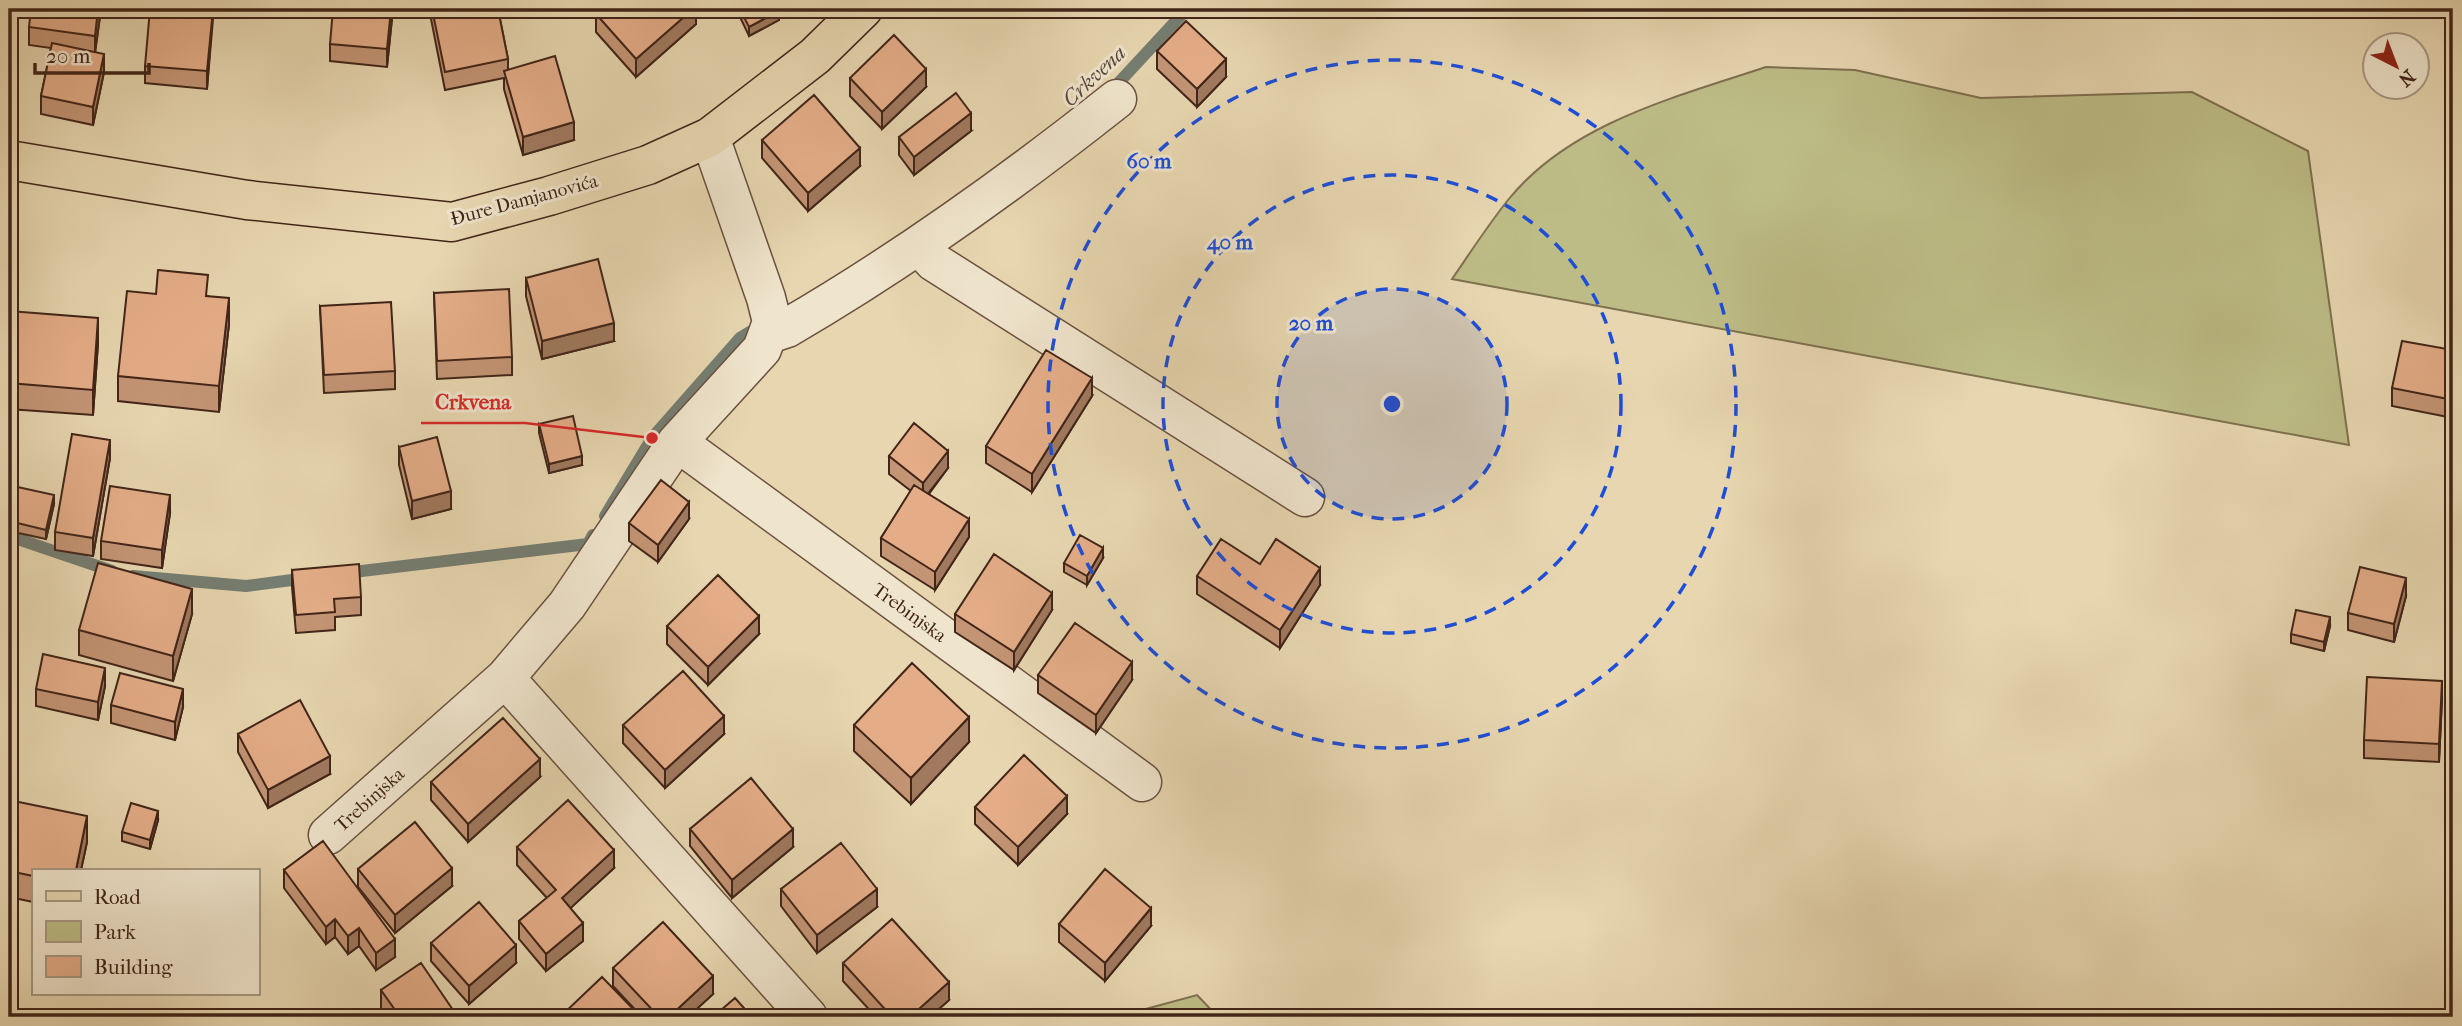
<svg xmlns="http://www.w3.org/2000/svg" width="2462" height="1026" viewBox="0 0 2462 1026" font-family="'IM FELL French Canon',serif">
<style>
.green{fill:#bdbc86;stroke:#7f7050;stroke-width:2}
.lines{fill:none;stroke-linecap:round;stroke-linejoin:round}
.stream{stroke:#757e72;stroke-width:12}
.minor-casing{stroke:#6a513f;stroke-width:41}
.major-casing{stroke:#412519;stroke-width:41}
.minor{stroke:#efe4cc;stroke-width:38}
.major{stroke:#e7d6b0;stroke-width:38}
.wall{fill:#c49575;stroke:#412519;stroke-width:2}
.shaded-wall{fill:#a0795f;stroke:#412519;stroke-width:2}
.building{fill:#e4ad88;stroke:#412519;stroke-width:2}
.ring{fill:none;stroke:#1d4ed8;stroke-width:3.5;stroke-dasharray:12 9}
.labels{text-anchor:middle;stroke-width:6;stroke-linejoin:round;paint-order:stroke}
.street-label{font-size:19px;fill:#412519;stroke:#efe4cc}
.water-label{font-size:21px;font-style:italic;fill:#564a3e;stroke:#efe4cc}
.centre{fill:#1d4ed8;stroke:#efe4cc;stroke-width:3.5}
.ring-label{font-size:21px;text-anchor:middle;font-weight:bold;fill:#1d4ed8;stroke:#efe4cc;stroke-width:6;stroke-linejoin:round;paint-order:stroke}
.leader{fill:none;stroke:#d62828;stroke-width:2.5}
.callout-dot{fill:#d62828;stroke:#efe4cc;stroke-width:2.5}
.callout-label{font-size:21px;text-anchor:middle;font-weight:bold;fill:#d62828;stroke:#efe4cc;stroke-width:6;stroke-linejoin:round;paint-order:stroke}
</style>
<rect width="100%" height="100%" fill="#e7d6b0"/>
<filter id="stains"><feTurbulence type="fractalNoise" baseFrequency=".00286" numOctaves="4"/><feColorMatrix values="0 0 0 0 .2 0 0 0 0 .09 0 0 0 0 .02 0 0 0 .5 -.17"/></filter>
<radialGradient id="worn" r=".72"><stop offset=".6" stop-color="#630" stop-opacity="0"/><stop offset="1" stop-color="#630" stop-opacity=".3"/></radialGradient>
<path class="green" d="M1766,67L1855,70L1981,98L2192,92L2308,151L2349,445L1452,279C1470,253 1488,225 1508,200C1570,123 1676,97 1766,67Z
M1197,995L1218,1017H1116Z"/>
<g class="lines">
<path class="stream" d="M1111,91L1187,9
M605,516L652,438L740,338L760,326
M9,536L112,571
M345,573L588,544L593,535
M133,576L246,586L307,578"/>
<g class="minor-casing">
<path id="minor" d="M920,247L934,262L1305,497
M769,334L787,328C904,260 1011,183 1117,99
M677,442L1142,782
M505,678L808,1017
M328,835L505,678L567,605L677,442L762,349L772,322L766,298L710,137"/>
</g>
<g class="major-casing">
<path id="major" d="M9,160L247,200L452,222L549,196L648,165L710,137L815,56L863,9"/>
</g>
<use href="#minor" class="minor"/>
<use href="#major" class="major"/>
</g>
<path class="wall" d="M9,9H18L10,72H9Z
M101,9L95,52L104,72L93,125L41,114V96L51,48L29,45V27Z
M213,9L207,89L145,83V66Z
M393,9L387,67L330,61V44Z
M431,9H498L508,59V70L574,140L523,155L504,89V78L445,90L431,19Z
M696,9V24L636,77L596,32V14Z
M739,9H778L779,20L749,36L739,15Z
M1157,51L1226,77L1197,107L1157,69Z
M850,78L926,87L882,129L850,96Z
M971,131L914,175L899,155V137Z
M762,140L860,166L808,211L762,158Z
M526,278L614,341L542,359L526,296Z
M434,293L512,357V375L437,379Z
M156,294L208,296L229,324L219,412L118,401V376Z
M320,306L395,371V389L324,393Z
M9,311L98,343L93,415L9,409Z
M2453,350V418L2392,406V388Z
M1092,396L1032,492L986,463V446Z
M539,424L582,465L549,473L539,433Z
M399,447L451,509L412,519L399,465Z
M889,456L948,468L929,494L969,537L935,590L881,556V538L911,491L889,474Z
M110,458L93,556L55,550V532Z
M9,504H54L46,539L9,531Z
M170,513L162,568L101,559V541Z
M689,519L658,562L629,541V523Z
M1103,558L1087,585L1064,572V563Z
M1260,564L1320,585L1280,648L1197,594V576Z
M292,570L361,597V615L335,617V630L296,633L292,587Z
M2406,596L2394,642L2348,630V613Z
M1052,610L1014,670L955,632V614Z
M192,614L173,681L79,655V630Z
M667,626L759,634L708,685L667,644Z
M2330,626L2324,651L2291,643V634Z
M1038,675L1132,680L1096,733L1038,693Z
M105,686L98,720L36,706V689Z
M2442,699L2439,762L2364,758V740Z
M111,705L183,707L175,740L111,723Z
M623,725L724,734L665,788L623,743Z
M854,725L969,742L911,804L854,751Z
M238,734L330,774L268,808L238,752Z
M540,777L468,842L431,800V782Z
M9,800L87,842L81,870H33V902L9,897Z
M975,807L1067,814L1018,865L975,824Z
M158,820L150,849L122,841V832Z
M690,829L793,847L732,898L690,846Z
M517,847L614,868L570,908L583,941L546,971L519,939V921L547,898L517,865Z
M358,869L452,886L395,933L358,887Z
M284,870L395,957L376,970L359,946L348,954L335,937L326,944L284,888Z
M781,889L877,907L817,953L781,906Z
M1059,924L1151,926L1105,981L1059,942Z
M431,943L516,963L469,1004L431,961Z
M843,963L949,1000L930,1017H876L843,981Z
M613,968L713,994L688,1017H642L613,986Z
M381,990L453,1017H387L381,1008Z"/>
<path class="shaded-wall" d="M16,9H18L10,72V55Z
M98,9H101L95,53V36Z
M213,9V19L207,89V71Z
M391,9H393L387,67V49Z
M693,9H696V24L636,77V59Z
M779,11V20L749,36V27Z
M104,54V72L93,125V107Z
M1226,59V77L1197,107V89Z
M926,69V87L882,129V112Z
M971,113V131L914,175V157Z
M574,122V140L523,155V137Z
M860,148V166L808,211V193Z
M229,298V324L219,412V386Z
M98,318V343L93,415V390Z
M614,323V341L542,359V341Z
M1092,378V396L1032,492V474Z
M110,440V458L93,556V538Z
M948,451V468L923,500V483Z
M582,456V465L549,473V464Z
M451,491V509L412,519V501Z
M54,495V504L46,539V530Z
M170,495V513L162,568V550Z
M689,502V519L658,562V545Z
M969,519V537L935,590V572Z
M1103,548V558L1087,585V576Z
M1320,568V585L1280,648V630Z
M2406,578V596L2394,642V624Z
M192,589V614L173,681V656Z
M1052,593V610L1014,670V652Z
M759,616V634L708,685V667Z
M2330,617V626L2324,651V642Z
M1132,662V680L1096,733V715Z
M105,668V686L98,720V702Z
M2442,681V699L2439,762V744Z
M183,689V707L175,740V722Z
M724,716V734L665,788V770Z
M969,717V742L911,804V778Z
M330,756V774L268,808V790Z
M540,759V777L468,842V824Z
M1067,796V814L1018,865V847Z
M158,811V820L150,849V840Z
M87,816V842L81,870H76Z
M793,829V847L732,898V880Z
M614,850V868L562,916V898Z
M452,868V886L395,933V915Z
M877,889V907L817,953V935Z
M1151,908V926L1105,981V963Z
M335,919V937L326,944V927Z
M583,923V941L546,971V954Z
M359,928V946L348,954V936Z
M395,939V957L376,970V953Z
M516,945V963L469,1004V986Z
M713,976V994L688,1017H669Z
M949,982V1000L930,1017H910Z
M453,1010V1017H443Z"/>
<path class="building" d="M9,9H16L10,55L9,54Z
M31,9H98L95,36L29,27Z
M150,9H213L207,71L145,66Z
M333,9H391L387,49L330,44Z
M432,9H498L508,59L445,72Z
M602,9H693L636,59L596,14Z
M740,9H778L779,11L749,27Z
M1186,21L1226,59L1197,89L1157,51Z
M894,35L926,69L882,112L850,78Z
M52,43L104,54L93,107L41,96Z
M555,56L574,122L523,137L504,71Z
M956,93L971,113L914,157L899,137Z
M814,95L860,148L808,193L762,140Z
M598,259L614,323L542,341L526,278Z
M158,270L208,275L206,296L229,298L219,386L118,376L127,291L156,294Z
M509,289L512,357L437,361L434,293Z
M391,302L395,371L324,375L320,306Z
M9,311L98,318L93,390L9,383Z
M2402,341L2453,350V400L2392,388Z
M1046,350L1092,378L1032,474L986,446Z
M573,416L582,456L549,464L539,424Z
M914,423L948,451L923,483L889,456Z
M72,434L110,440L93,538L55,532Z
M437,437L451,491L412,501L399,447Z
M661,480L689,502L658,545L629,523Z
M914,485L969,519L935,572L881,538Z
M13,486L54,495L46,530L9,521V504Z
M110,486L170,495L162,550L101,541Z
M1080,535L1103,548L1087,576L1064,563Z
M1221,539L1260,564L1276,539L1320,568L1280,630L1197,576Z
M994,554L1052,593L1014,652L955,614Z
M98,563L192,589L173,656L79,630Z
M359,564L361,597L334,599L335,612L296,615L292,570Z
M2360,567L2406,578L2394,624L2348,613Z
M718,575L759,616L708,667L667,626Z
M2296,610L2330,617L2324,642L2291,634Z
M1075,623L1132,662L1096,715L1038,675Z
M43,654L105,668L98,702L36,689Z
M912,663L969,717L911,778L854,725Z
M683,671L724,716L665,770L623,725Z
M120,673L183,689L175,722L111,705Z
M2367,677L2442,681L2439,744L2364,740Z
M300,700L330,756L268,790L238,734Z
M503,718L540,759L468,824L431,782Z
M1024,755L1067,796L1018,847L975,807Z
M751,778L793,829L732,880L690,829Z
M9,800L87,816L76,870H33V876L9,871Z
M568,800L614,850L562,898L583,923L546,954L519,921L556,890L517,847Z
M131,803L158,811L150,840L122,832Z
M415,822L452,868L395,915L358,869Z
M323,841L395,939L376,953L359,928L348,936L335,919L326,927L284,870Z
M841,843L877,889L817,935L781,889Z
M1105,869L1151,908L1105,963L1059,924Z
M479,902L516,945L469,986L431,943Z
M892,919L949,982L910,1017H892L843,963Z
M663,922L713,976L669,1017H659L613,968Z
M421,963L453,1010L443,1017H400L381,990Z
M602,977L641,1017H560Z
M735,998L752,1017H713Z"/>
<circle cx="1392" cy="404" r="115" fill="#1d4ed8" fill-opacity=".12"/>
<g class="ring">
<circle cx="1392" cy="404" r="115"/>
<circle cx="1392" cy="404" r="229"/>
<circle cx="1392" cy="404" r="344"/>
</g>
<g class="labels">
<g class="street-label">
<text transform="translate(524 199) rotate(-15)" y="7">Đure Damjanovića</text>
<text transform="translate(910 612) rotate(36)" y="7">Trebinjska</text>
<text transform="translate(369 799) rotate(-42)" y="7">Trebinjska</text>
</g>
<g class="water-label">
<text transform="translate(1094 76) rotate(-43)" y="7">Crkvena</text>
</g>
</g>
<circle cx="1392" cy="404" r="10" class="centre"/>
<g class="ring-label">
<text x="1149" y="168">60 m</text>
<text x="1230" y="249">40 m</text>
<text x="1311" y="330">20 m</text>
</g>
<path class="leader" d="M652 438L525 423H421"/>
<circle class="callout-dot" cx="652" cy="438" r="7"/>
<g class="callout-label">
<text x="473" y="409">Crkvena</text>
</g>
<rect width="2462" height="1026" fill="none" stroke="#e7d6b0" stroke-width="35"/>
<rect x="10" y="10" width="2441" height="1005" fill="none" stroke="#412519" stroke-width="3.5"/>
<rect x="18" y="18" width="2427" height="991" fill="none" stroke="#412519" stroke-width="2"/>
<rect x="32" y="869" width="228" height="126" fill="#efe4cc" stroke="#a99884" stroke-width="2"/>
<rect x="46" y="891" width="35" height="10" fill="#e7d6b0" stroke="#a99884" stroke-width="2"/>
<text x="94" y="904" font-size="21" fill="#412519">Road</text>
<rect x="46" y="921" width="35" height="21" fill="#bdbc86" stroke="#a99884" stroke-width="2"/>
<text x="94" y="939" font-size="21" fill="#412519">Park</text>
<rect x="46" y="956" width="35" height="21" fill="#e4ad88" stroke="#a99884" stroke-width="2"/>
<text x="94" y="974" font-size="21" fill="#412519">Building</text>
<g transform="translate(2396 66) rotate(138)"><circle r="33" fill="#efe4cc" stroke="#a99884" stroke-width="2"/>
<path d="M0-5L12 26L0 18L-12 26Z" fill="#8f2418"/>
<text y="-10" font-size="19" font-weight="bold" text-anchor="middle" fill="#412519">N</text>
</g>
<path d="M35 63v10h114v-10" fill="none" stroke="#412519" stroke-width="3.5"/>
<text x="46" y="63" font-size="21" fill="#412519" stroke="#efe4cc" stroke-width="5" paint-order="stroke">20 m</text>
<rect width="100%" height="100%" filter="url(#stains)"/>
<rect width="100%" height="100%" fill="url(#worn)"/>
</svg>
